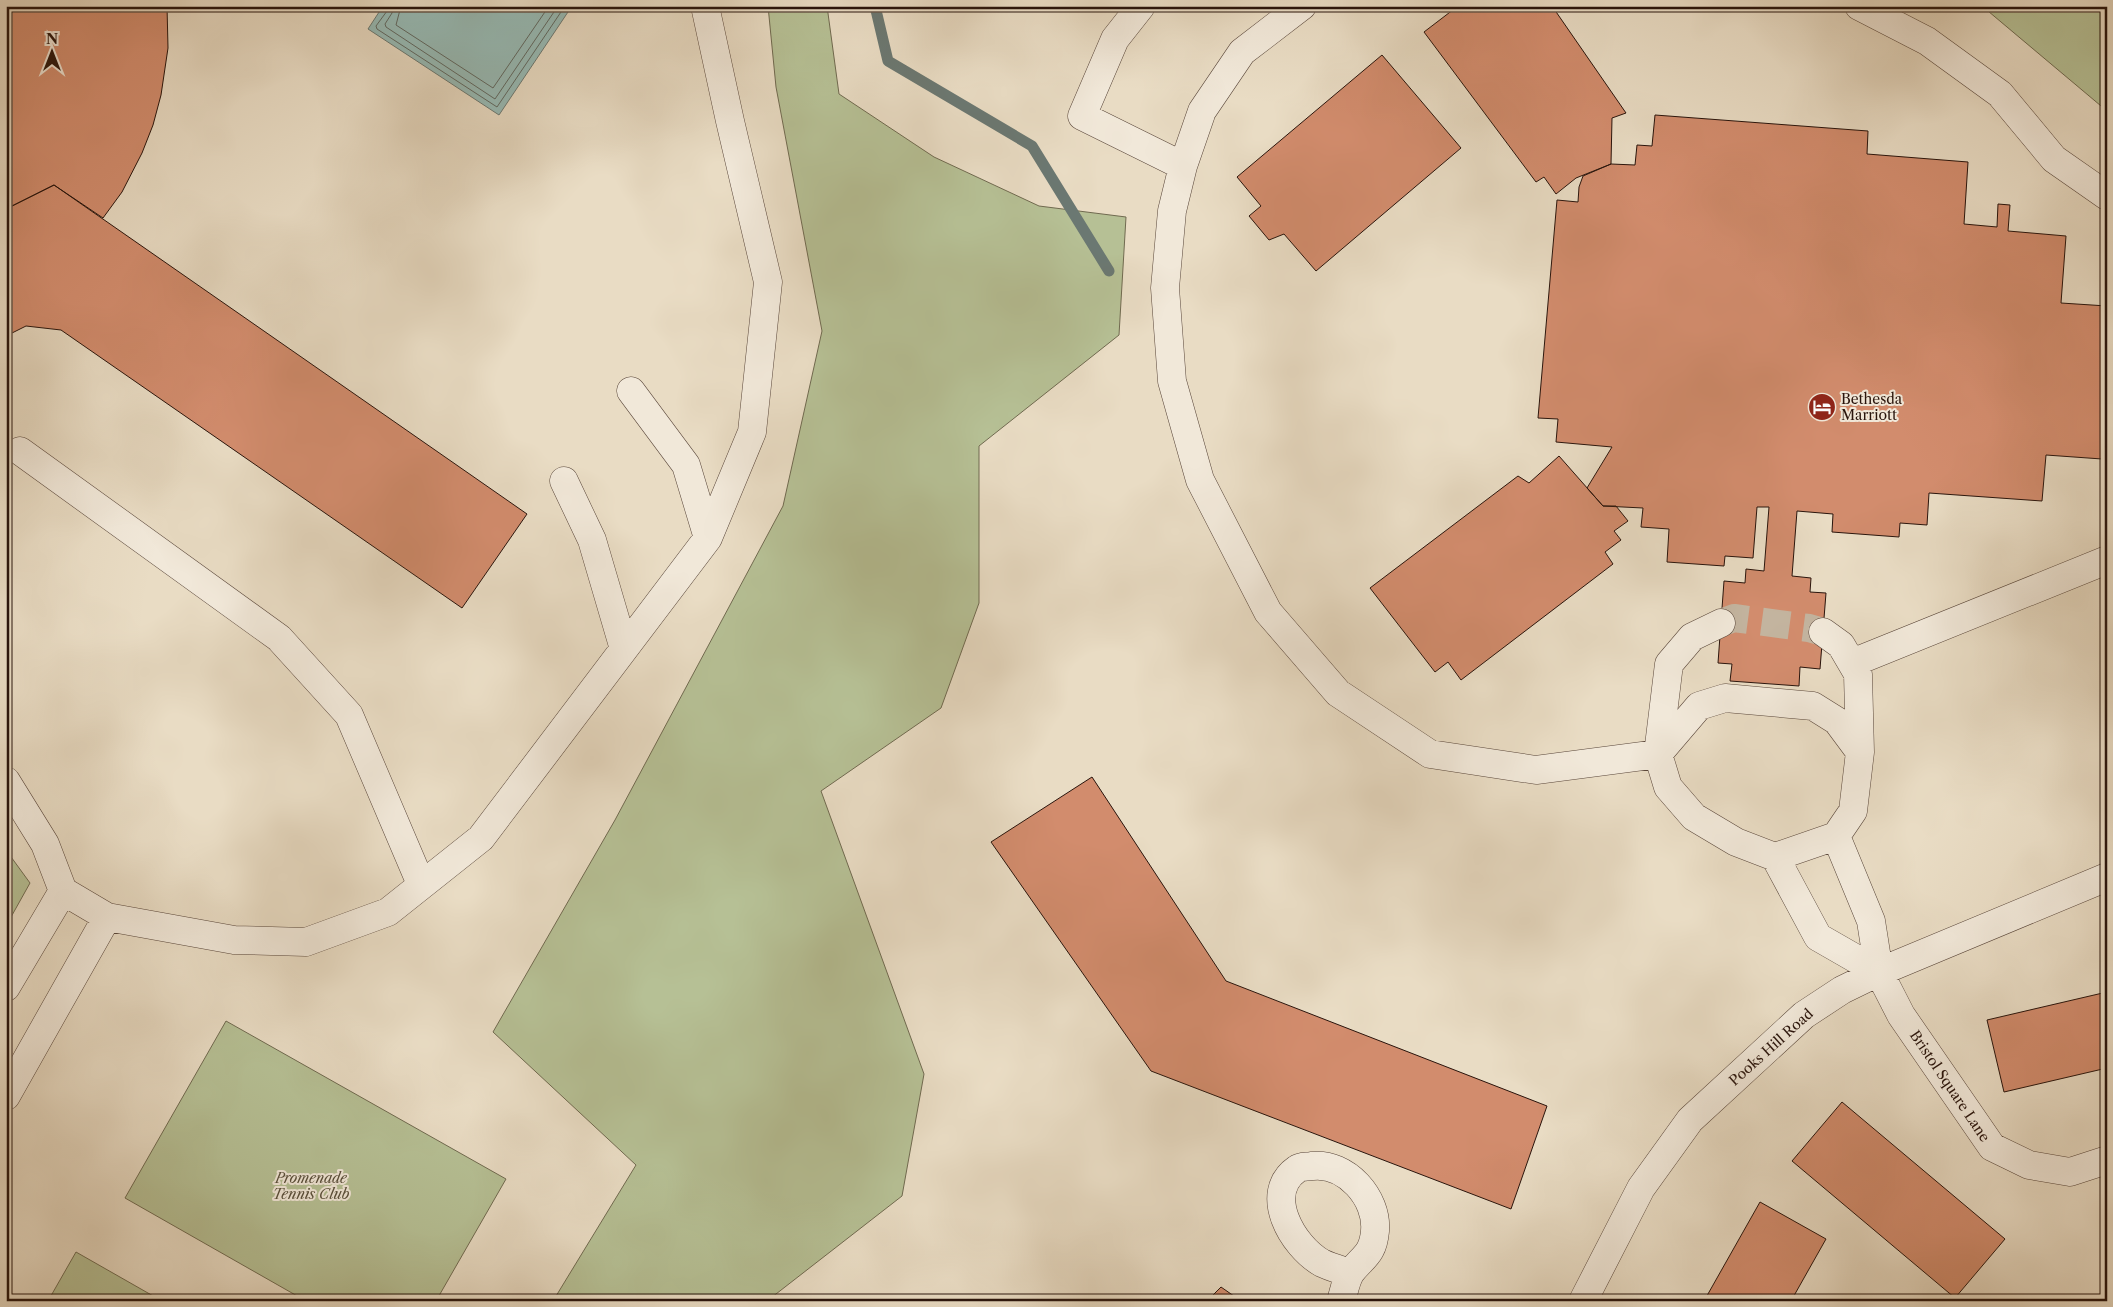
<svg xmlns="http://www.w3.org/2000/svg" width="2113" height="1307" viewBox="0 0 2113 1307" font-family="'Libre Caslon Text',serif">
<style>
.green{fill:#b6c095;stroke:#706a50}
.water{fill:#97bbb6;stroke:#6b7872}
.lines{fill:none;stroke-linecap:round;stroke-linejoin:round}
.shore{stroke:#606861;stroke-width:1}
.stream{stroke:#6b7872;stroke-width:11}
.building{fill:#d28c6d;stroke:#29140c}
.minor-tunnel{stroke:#c3b49f;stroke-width:28;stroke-dasharray:28 14;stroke-linecap:butt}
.minor-casing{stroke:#59463a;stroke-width:29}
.minor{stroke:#f1e8d9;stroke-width:28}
.labels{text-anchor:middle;stroke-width:4;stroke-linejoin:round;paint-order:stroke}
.poi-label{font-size:14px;fill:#29140c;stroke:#f1e8d9;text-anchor:start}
.street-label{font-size:14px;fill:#29140c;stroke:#f1e8d9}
.park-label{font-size:14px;font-style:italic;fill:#5a503c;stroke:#f1e8d9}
</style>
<rect width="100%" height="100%" fill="#e9dcc4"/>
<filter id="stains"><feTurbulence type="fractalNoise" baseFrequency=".004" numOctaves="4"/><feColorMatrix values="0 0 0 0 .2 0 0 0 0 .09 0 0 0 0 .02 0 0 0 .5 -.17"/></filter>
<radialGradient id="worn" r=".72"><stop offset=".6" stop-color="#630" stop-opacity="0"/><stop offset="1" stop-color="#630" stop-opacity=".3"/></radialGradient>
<path class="green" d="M768,6H827L839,94L934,157L1039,206L1126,217L1119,335L979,446V603L941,708L821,791L924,1074L902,1196L767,1301H553L636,1165L493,1032L615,820L783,506L822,331L776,87Z
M1982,6H2094L2107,16V111Z
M6,850L30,883L6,926Z
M226,1021L506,1179L436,1301H306L125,1198Z
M76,1252L162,1301H48Z"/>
<path class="water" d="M383,6H572L499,115L368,29Z"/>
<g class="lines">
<path class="shore" d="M387,6V11L376,26L377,29L497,107L565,6
M394,6L392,13L385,24L386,27L495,99L558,6
M401,6L396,25L493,88L549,6"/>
<path class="stream" d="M875,6L888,61L1032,146L1109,271"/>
</g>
<path class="building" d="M6,6H167L168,48L161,95L153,125L142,153L122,192L103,218L54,185L10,207Z
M1458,6H1552L1626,113L1612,118L1611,164L1576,178L1556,194L1544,177L1536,182L1424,32Z
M1382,55L1461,148L1316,271L1284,234L1269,240L1249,216L1261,206L1237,177Z
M1655,115L1868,131L1867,154L1968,162L1964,224L1997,227L1998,204L2010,205L2008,231L2066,236L2061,303L2107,306V397L2102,459L2046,455L2042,501L1929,493L1927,525L1900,523L1899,537L1832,532L1833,514L1797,511L1792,576L1811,578L1810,592L1826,593L1820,669L1800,667L1799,686L1730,681L1732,664L1718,663L1724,581L1745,583L1746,569L1764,571L1769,507H1757L1753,558L1725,556L1724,566L1667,562L1669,529L1641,527L1643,508L1603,506L1587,488L1612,447L1556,442L1558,419L1538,418L1557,200L1578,202L1579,187L1583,176L1611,164L1635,165L1637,145L1652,146Z
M54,185L527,514L462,608L61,330L26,326L6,336V209Z
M1559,456L1603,506H1616L1628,521L1614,531L1621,540L1605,552L1613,564L1461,680L1448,662L1435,672L1370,588L1518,476L1529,483Z
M1092,777L1226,981L1547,1106L1511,1209L1151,1071L991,842Z
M2107,992V1068L2004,1092L1987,1020Z
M1842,1102L2005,1239L1955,1298L1792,1161Z
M1760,1202L1826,1239L1791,1301H1704Z
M1221,1287L1241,1301H1207Z"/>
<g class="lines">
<path class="minor-tunnel" d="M1721,623L1734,618L1809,628L1823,632"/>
<g class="minor-casing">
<path id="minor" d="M705,6L730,121L768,282L752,432L708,538
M1141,6L1115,39L1082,116L1183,166
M1302,6L1242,52L1202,111L1183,166L1172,211L1165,288L1172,381L1200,480L1268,612L1338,693L1430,754L1536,770L1658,754L1699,706L1725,698L1813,706L1837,721L1860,752
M1859,6L1927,41L2000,94L2054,159L2107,196
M20,451L279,638L349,715L421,884
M564,481L592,540L624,649
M1721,623L1692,637L1669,664L1658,754L1668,787L1694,817L1736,842L1775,857L1836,836L1853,811L1860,752L1858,674L1841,645L1823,632
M1852,663L2107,560
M6,781L45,844L63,891L107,917L234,940L306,942L388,912L481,838L708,538L686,465L631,391
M1836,836L1871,921L1879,972L1901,1015L1992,1147L2029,1165L2070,1172L2107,1160
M1775,857L1818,937L1879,972
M6,987L63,891
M6,1096L107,917
M1341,1301C1344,1292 1346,1279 1351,1272C1364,1256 1373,1254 1375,1231C1378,1198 1346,1162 1312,1166C1307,1167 1301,1166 1297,1169C1262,1193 1292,1246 1322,1263C1330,1267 1341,1270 1350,1273
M1583,1301L1641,1188L1690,1120L1804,1015L1842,990L1879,972L2107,877"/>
</g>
<use href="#minor" class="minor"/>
</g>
<defs>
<g id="hotel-disc" transform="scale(1.4375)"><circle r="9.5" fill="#8f2418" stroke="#f1e8d9"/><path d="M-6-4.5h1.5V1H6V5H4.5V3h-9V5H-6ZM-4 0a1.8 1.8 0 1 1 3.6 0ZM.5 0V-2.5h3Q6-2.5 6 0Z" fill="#fff"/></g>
</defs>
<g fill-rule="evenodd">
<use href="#hotel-disc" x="1822" y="407"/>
</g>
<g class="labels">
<g class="poi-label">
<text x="1841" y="404">Bethesda<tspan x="1841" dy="16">Marriott</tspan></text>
</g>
<g class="street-label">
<text transform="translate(1771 1047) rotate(-42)" y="5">Pooks Hill Road</text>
<text transform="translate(1950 1086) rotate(56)" y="5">Bristol Square Lane</text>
</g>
<g class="park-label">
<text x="311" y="1183">Promenade<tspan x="311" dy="16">Tennis Club</tspan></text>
</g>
</g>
<rect width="2113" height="1307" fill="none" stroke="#e9dcc4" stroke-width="25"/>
<rect x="8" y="8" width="2098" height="1292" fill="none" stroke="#29140c" stroke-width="2.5"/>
<rect x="12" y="12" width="2088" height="1282" fill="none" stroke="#29140c"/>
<g transform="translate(52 52)" stroke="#f1e8d9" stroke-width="4" paint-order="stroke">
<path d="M0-4L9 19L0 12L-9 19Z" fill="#29140c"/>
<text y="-8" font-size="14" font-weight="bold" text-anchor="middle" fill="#29140c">N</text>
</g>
<rect width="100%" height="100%" filter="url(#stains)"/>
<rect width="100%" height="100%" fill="url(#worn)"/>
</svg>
